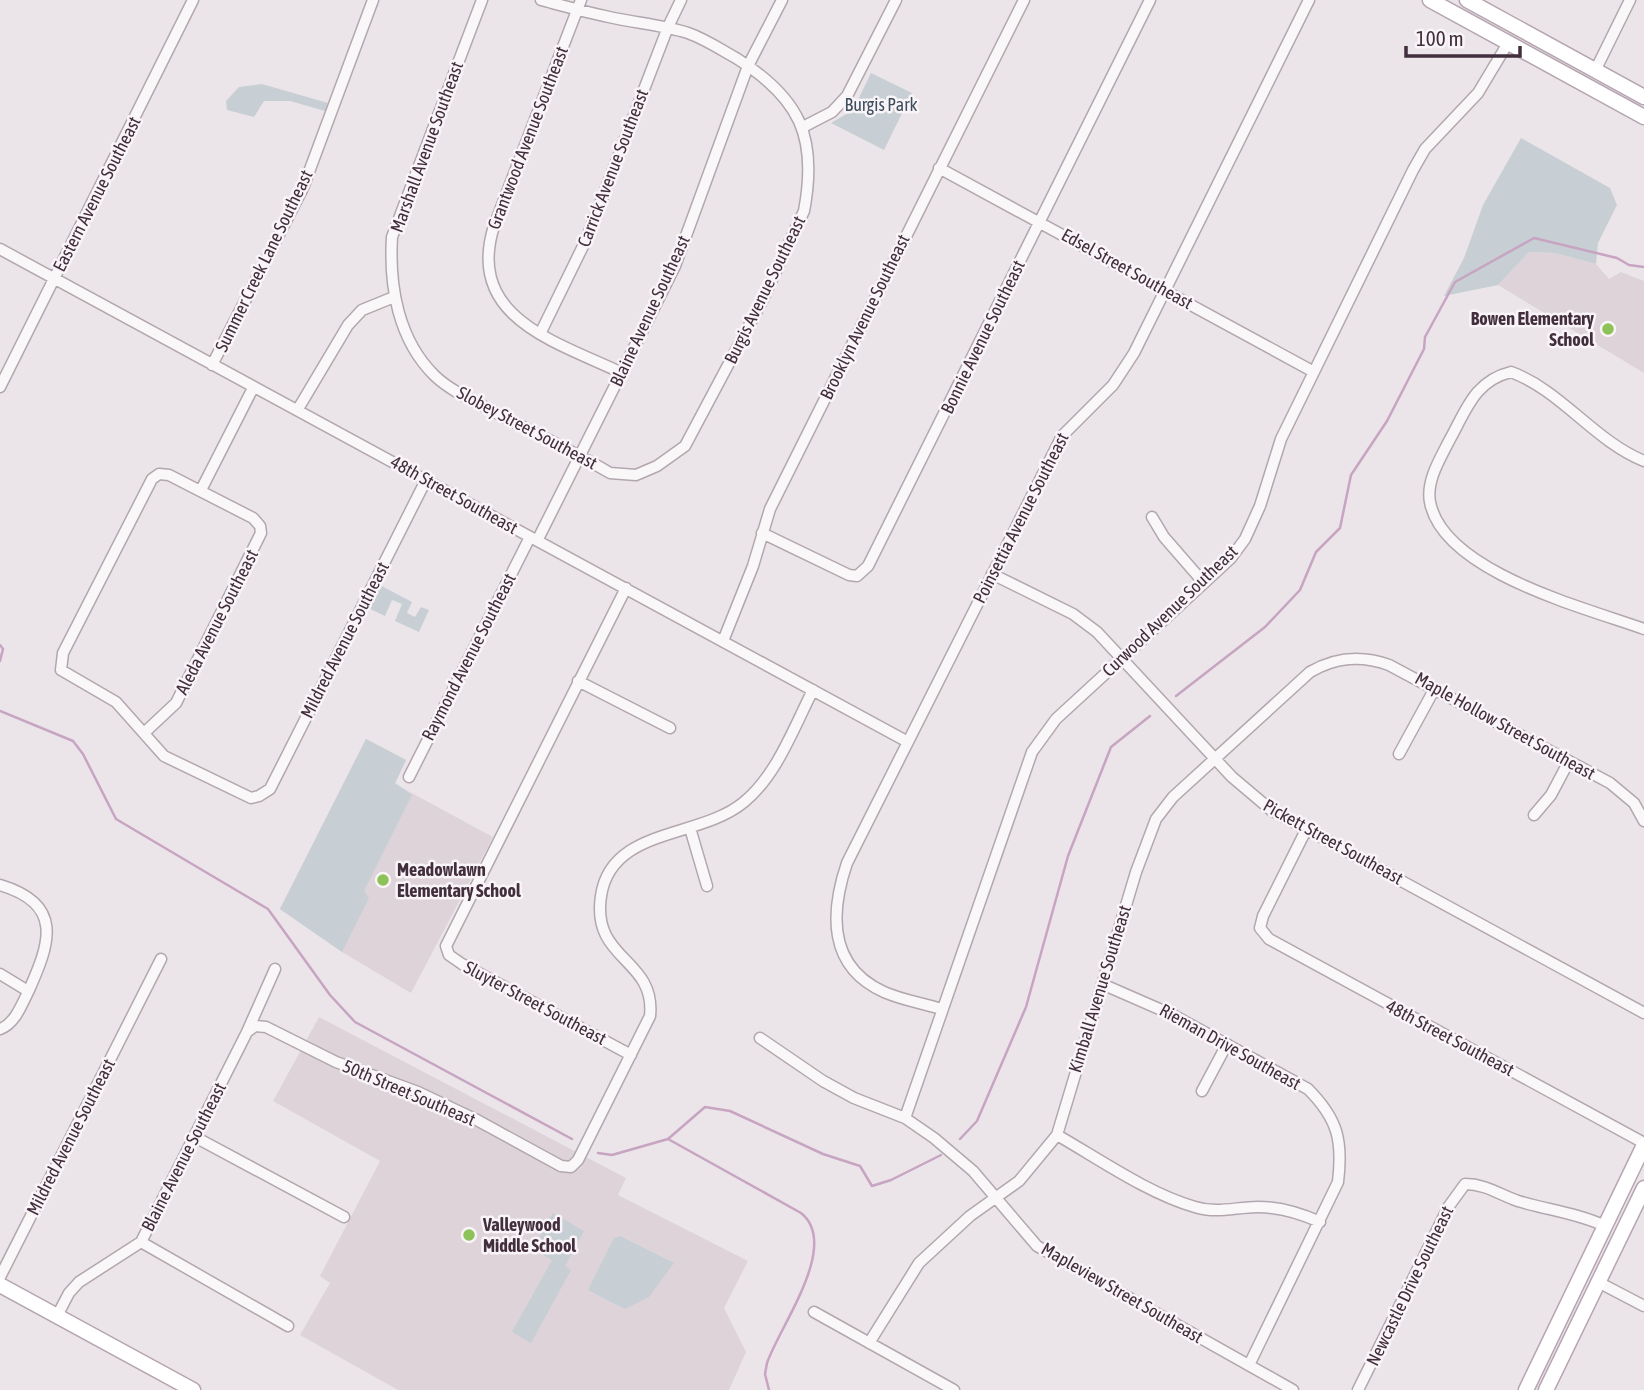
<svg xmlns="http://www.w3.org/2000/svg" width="1644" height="1390" viewBox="0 0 1644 1390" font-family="'Asap Condensed',sans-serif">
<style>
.built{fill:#ddd3d9}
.green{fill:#c7cfd4}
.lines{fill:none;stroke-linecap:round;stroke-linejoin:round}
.stream{stroke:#c7a4c1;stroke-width:2.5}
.minor-casing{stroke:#b2a7ae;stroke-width:13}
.major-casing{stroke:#b6a5b1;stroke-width:17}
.minor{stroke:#faf7f9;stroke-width:10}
.major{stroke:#fff;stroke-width:14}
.poi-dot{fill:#8cc258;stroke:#f8f4f7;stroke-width:2.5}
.labels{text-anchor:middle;stroke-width:5;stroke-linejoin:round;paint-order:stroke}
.park-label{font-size:18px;fill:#3d4d5c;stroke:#f8f4f7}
.street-label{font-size:18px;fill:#422e3c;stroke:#f8f4f7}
.poi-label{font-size:18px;font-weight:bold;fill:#422e3c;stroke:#f8f4f7;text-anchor:start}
</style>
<rect width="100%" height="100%" fill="#ebe5e9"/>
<path class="built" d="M1529,252L1555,253L1596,264L1609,279L1621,272L1644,281V373L1498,285Z
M366,739L406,760L395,784L493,837L411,993L342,952L280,909Z
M319,1017L626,1178L618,1195L748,1261L724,1308L746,1352L729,1390H398L300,1335L330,1283L320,1276L380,1161L273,1101Z"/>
<path class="green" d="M871,73L912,93L884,150L831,123L853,110Z
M262,84L328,103L325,111L290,101H264L254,117L227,110L226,101L239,87Z
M1521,138L1610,188L1617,205L1598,243L1596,264L1555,253L1529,252L1498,285L1444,296L1464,258L1483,205Z
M378,584L412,602L407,613L415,617L421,607L429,610L419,632L395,621L402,604L392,600L385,616L366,607Z
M366,739L406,760L395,783L412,795L364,891L369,898L342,952L280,909Z
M553,1213L584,1231L565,1266L571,1270L531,1343L512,1332L552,1260L533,1249Z
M620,1236L674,1263L649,1297L625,1309L588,1290L614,1238Z"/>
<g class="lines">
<path class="stream" d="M0,645L3,649L0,661
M1176,696L1265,627L1300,590L1316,552L1340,528L1351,475L1387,421L1424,349L1425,337L1455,282L1534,238L1617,258L1629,265L1644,267
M0,711L73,741L83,754L116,819L268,909L330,995L355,1022L572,1139
M668,1139L801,1213C841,1245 779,1327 767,1363L765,1374L769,1390
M960,1139L977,1121L1026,1007L1068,856L1111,747L1150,716
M598,1153L612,1155L668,1139L705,1107L730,1111L823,1154L860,1166L872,1186L891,1180L941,1155"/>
<g class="minor-casing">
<path id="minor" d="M482,0L392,237C389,286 398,340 435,376C453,393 479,403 500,415C537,434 574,452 610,473L636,475L657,466L685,446L761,303L804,211C818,137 800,98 736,58C720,49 705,39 688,33C662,25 636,23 609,17C586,12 564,6 541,0
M581,0L494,226C465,318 557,342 622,373
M1595,71L1630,0
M803,127L832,112L847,96L896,0
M939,168L1314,372
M0,249L908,742
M540,334L586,240L668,27L681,0
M212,365L303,188L373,0
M0,387L193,0
M298,409L348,325L362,310L394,297
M1644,461C1593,440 1562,391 1511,372C1474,381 1466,411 1449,441C1440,459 1426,481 1430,502C1443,572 1586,608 1644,629
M201,490L253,388
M1152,517L1164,537L1204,583
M762,533L849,575L857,576L868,566L1150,0
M538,539L675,266L748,66L782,0
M992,574L1073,614L1097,632L1232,777L1271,810L1644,1013
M626,588L446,946L449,955L462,964L631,1055
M723,641L753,566L770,509L1024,0
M578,681L670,728
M144,733L176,703L261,533L260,526L253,518L169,475L159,474L152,479L63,653L61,670L116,702L164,756L251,798L259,796L270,789L426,480
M1399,754L1435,688
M409,777L530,537
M1534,815L1551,795L1569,761
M690,828L707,886
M1306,830L1263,916L1260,928L1269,939L1644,1143
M0,885C64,904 50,943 29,990C22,1004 15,1024 0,1029
M0,974L28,991
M1102,984L1173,1015L1308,1089C1338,1119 1343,1141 1338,1182L1249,1365
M941,1009C922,1003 902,1000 884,992C828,967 830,913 847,863L1062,436L1113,385L1134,353L1309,0
M247,1032L255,1026L266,1027L336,1062L418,1092L475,1119L561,1166L571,1167L578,1160L650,1016C656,958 591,961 601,896C611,827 700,839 744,802C777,775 794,727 813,690
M760,1038L823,1081L854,1098L905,1118L934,1138L973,1171L1037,1246L1293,1390
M1202,1091L1227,1044
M905,1118L1032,752L1056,719L1204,583L1231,558L1245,539L1260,506L1281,439L1413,170L1425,149L1478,93L1508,43
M1057,1135C1099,1159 1149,1194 1195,1207C1217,1214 1236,1207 1258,1207C1281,1207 1300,1213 1320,1222
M195,1137L344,1217
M141,1242L288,1326
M0,1277L161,959
M1598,1282L1644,1306
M814,1312L954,1390
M57,1316L69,1293L79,1282L141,1242L247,1032L275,969
M869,1343L919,1263L970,1216L1019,1181L1057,1135L1136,872L1156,819L1173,797L1310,672C1336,657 1361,655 1389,665L1610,783L1634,803L1644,821
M1358,1390L1449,1206L1465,1184C1486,1184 1500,1195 1518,1201C1548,1210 1577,1213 1605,1226"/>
</g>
<g class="major-casing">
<path id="major" d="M1430,0L1644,117
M1467,0L1644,97
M0,1285L193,1390
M1526,1390L1644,1145
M1546,1390L1644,1188"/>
</g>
<use href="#minor" class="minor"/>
<use href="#major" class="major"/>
</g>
<g class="poi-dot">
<circle cx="1608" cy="329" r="7"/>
<circle cx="383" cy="880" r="7"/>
<circle cx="469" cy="1235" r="7"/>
</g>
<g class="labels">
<g class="park-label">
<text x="881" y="111">Burgis Park</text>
</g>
<g class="street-label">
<text transform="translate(528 138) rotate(-69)" y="6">Grantwood Avenue Southeast</text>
<text transform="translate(427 147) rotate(-70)" y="6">Marshall Avenue Southeast</text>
<text transform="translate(613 168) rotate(-69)" y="6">Carrick Avenue Southeast</text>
<text transform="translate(97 194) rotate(-63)" y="6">Eastern Avenue Southeast</text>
<text transform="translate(264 261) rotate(-64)" y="6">Summer Creek Lane Southeast</text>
<text transform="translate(1127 269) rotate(29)" y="6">Edsel Street Southeast</text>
<text transform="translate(765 290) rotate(-64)" y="6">Burgis Avenue Southeast</text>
<text transform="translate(650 311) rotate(-65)" y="6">Blaine Avenue Southeast</text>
<text transform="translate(865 317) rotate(-64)" y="6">Brooklyn Avenue Southeast</text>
<text transform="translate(983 337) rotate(-64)" y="6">Bonnie Avenue Southeast</text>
<text transform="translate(527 428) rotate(28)" y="6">Slobey Street Southeast</text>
<text transform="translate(454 495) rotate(29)" y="6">48th Street Southeast</text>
<text transform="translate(1021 518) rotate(-63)" y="6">Poinsettia Avenue Southeast</text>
<text transform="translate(1170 611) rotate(-44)" y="6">Curwood Avenue Southeast</text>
<text transform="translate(217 622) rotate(-63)" y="6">Aleda Avenue Southeast</text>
<text transform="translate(345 640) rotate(-63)" y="6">Mildred Avenue Southeast</text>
<text transform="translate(469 657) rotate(-63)" y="6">Raymond Avenue Southeast</text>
<text transform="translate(1505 726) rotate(29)" y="6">Maple Hollow Street Southeast</text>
<text transform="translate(1333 842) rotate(29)" y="6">Pickett Street Southeast</text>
<text transform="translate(1100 989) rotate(-73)" y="6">Kimball Avenue Southeast</text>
<text transform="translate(535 1003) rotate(28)" y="6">Sluyter Street Southeast</text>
<text transform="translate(1450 1038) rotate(28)" y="6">48th Street Southeast</text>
<text transform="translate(1230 1047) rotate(29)" y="6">Rieman Drive Southeast</text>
<text transform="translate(409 1093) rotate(23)" y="6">50th Street Southeast</text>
<text transform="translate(71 1137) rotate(-63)" y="6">Mildred Avenue Southeast</text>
<text transform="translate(184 1157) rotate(-63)" y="6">Blaine Avenue Southeast</text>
<text transform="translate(1410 1286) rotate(-64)" y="6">Newcastle Drive Southeast</text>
<text transform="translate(1122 1293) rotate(30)" y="6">Mapleview Street Southeast</text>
</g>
<g class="poi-label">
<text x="1594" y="325" text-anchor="end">Bowen Elementary<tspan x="1594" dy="21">School</tspan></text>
<text x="397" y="876">Meadowlawn<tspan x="397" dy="21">Elementary School</tspan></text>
<text x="483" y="1231">Valleywood<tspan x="483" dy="21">Middle School</tspan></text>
</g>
</g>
<path d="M1406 46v10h114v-10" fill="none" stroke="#422e3c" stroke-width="3.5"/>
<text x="1416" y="46" font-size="21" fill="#422e3c" stroke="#f8f4f7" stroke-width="5" paint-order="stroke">100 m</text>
</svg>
